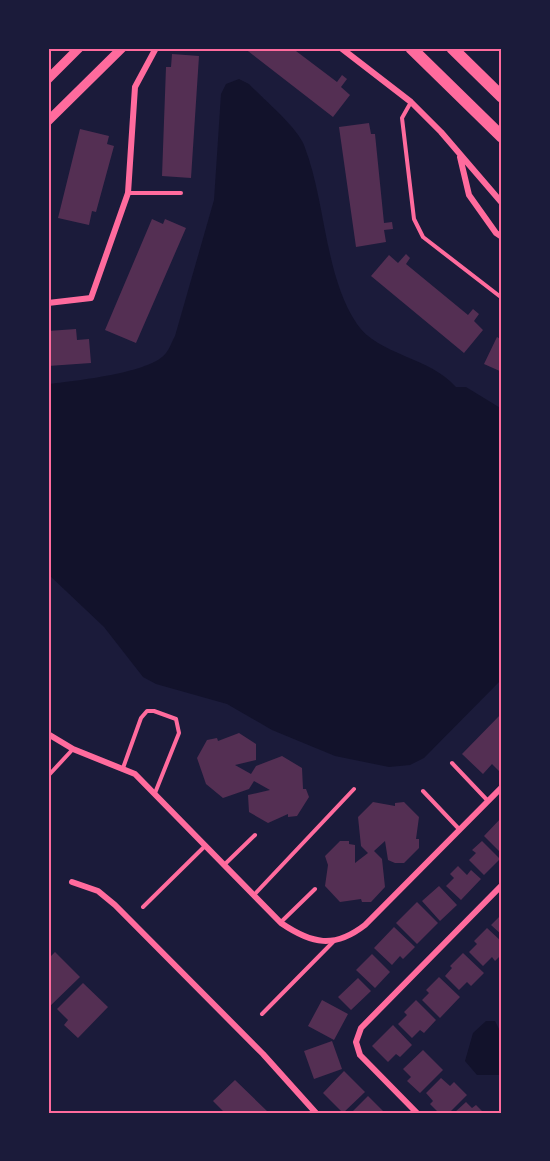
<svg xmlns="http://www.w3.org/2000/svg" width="550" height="1161" viewBox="0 0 550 1161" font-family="Raleway,sans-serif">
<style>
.water{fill:#12122b}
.building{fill:#542f53}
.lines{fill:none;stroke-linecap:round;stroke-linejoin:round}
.service{stroke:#ff6b9d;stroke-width:4}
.minor{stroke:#ff6b9d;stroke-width:6}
.tertiary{stroke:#ff6b9d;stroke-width:9}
.primary{stroke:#ff6b9d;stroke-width:12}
.neatline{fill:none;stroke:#ff6b9d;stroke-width:2}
</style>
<rect width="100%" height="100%" fill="#1b1b3a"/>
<path class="water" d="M239,79L249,84C264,100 296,126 304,145C326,201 324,275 357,324C378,355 430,357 456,387H466L502,409V679L424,758L410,765L389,767L335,756L272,730L227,704L156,684L143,677L104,627L48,574V384C73,381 152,373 166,353C170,348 172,341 175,336L214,200L221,94L226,84Z
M486,1021H495L502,1035V1075H477L465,1061L473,1033Z"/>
<path class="building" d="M244,48H298L296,51L337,82L342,75L347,79L341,87L350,95L333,117Z
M172,54L199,56L191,178L162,176L166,67H171Z
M369,123L371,134H375L384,223L392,222L393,229L384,230L386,242L356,247L339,127Z
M80,129L109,136L107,144L114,146L96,212L92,211L89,225L58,218Z
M152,219L163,224L165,219L186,228L136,343L105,330Z
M406,254L410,258L406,264L468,315L473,309L479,314L474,321L483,330L464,353L371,276L389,255L398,263Z
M76,329L77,340L89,339L91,363L48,366V331Z
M497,337L502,340V372L484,364Z
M502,713V759L499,762L502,767L499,771L492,764L483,774L462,754Z
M239,733L256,744V760L235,765L251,774L256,766L282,756L302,768L303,789H306L309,797L297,816L288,817V814L268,823L249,812L248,795L270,790L254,781L249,789L223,798L206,784L197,758L207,740L217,738L218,741Z
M373,802L395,806V803L404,802L419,817L416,839H419V848L404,863H395L388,860L385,841L374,851L382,859L385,887L371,902H362L361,899L340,902L325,886L328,865L325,856L340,841H349V844L355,845V863L368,853L361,846L358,817Z
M502,817V854L484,836Z
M482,841L500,859L484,875L469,860L476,853L472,850Z
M458,866L467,875L471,870L481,879L461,900L446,886L454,878L450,874Z
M439,886L457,905L440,921L422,901Z
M417,902L438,923L417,944L396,923Z
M502,914V935L491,925Z
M394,927L415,947L403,959L400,956L392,965L374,948Z
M487,928L502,942V954L495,961L492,957L483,966L469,952L477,944L474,941Z
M55,952L80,977L48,1008V959Z
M463,953L484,973L471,986L467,982L459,990L445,976L452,968L450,966Z
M372,954L390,972L375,988L356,970Z
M439,977L460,997L440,1018L422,1000L429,993L426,990Z
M358,978L371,991L351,1010L338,997Z
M83,983L108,1007L78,1038L64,1025L68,1020L57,1009Z
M322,1000L348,1014L334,1040L308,1026Z
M416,1000L436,1020L424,1033L420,1030L412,1038L398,1024L407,1015L404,1012Z
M393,1025L412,1045L400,1057L396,1054L388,1062L372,1046Z
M332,1041L342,1069L314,1079L304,1051Z
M423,1050L443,1070L420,1093L407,1081L411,1077L403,1069Z
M344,1071L365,1092L343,1113L323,1093Z
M441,1078L450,1086L454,1082L467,1095L449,1113H439L430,1104L433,1101L426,1093Z
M235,1080L267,1111L265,1113H225L213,1101Z
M368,1096L385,1113H351Z
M466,1102L472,1108L476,1105L484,1113H454Z"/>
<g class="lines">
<path class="service" d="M411,102L402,118L414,219L423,237L502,298
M128,193H181
M452,763L488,801
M123,768L141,718L147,711H154L176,719L179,733L155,793
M48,776L73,749
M423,791L459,829
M224,865L255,835
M254,895L354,789
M143,907L205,846
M281,922L315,889
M262,1014L334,941"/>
<path class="minor" d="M341,48L411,102L441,132L502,203
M460,157L469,195L496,233L502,237
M48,303L91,298L128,193L135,87L156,48
M48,734L73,749L135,774L281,923C312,944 334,949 365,925L502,787
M72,882L98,891L115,905L263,1054L316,1113
M417,1113L360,1055L356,1042L361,1028L502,885"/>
<path class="tertiary" d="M48,79L79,48
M48,121L122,48"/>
<path class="primary" d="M411,48L502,137
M452,48L502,97"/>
</g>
<rect width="550" height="1161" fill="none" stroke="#1b1b3a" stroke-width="99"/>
<rect x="50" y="50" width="450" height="1062" class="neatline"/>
</svg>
